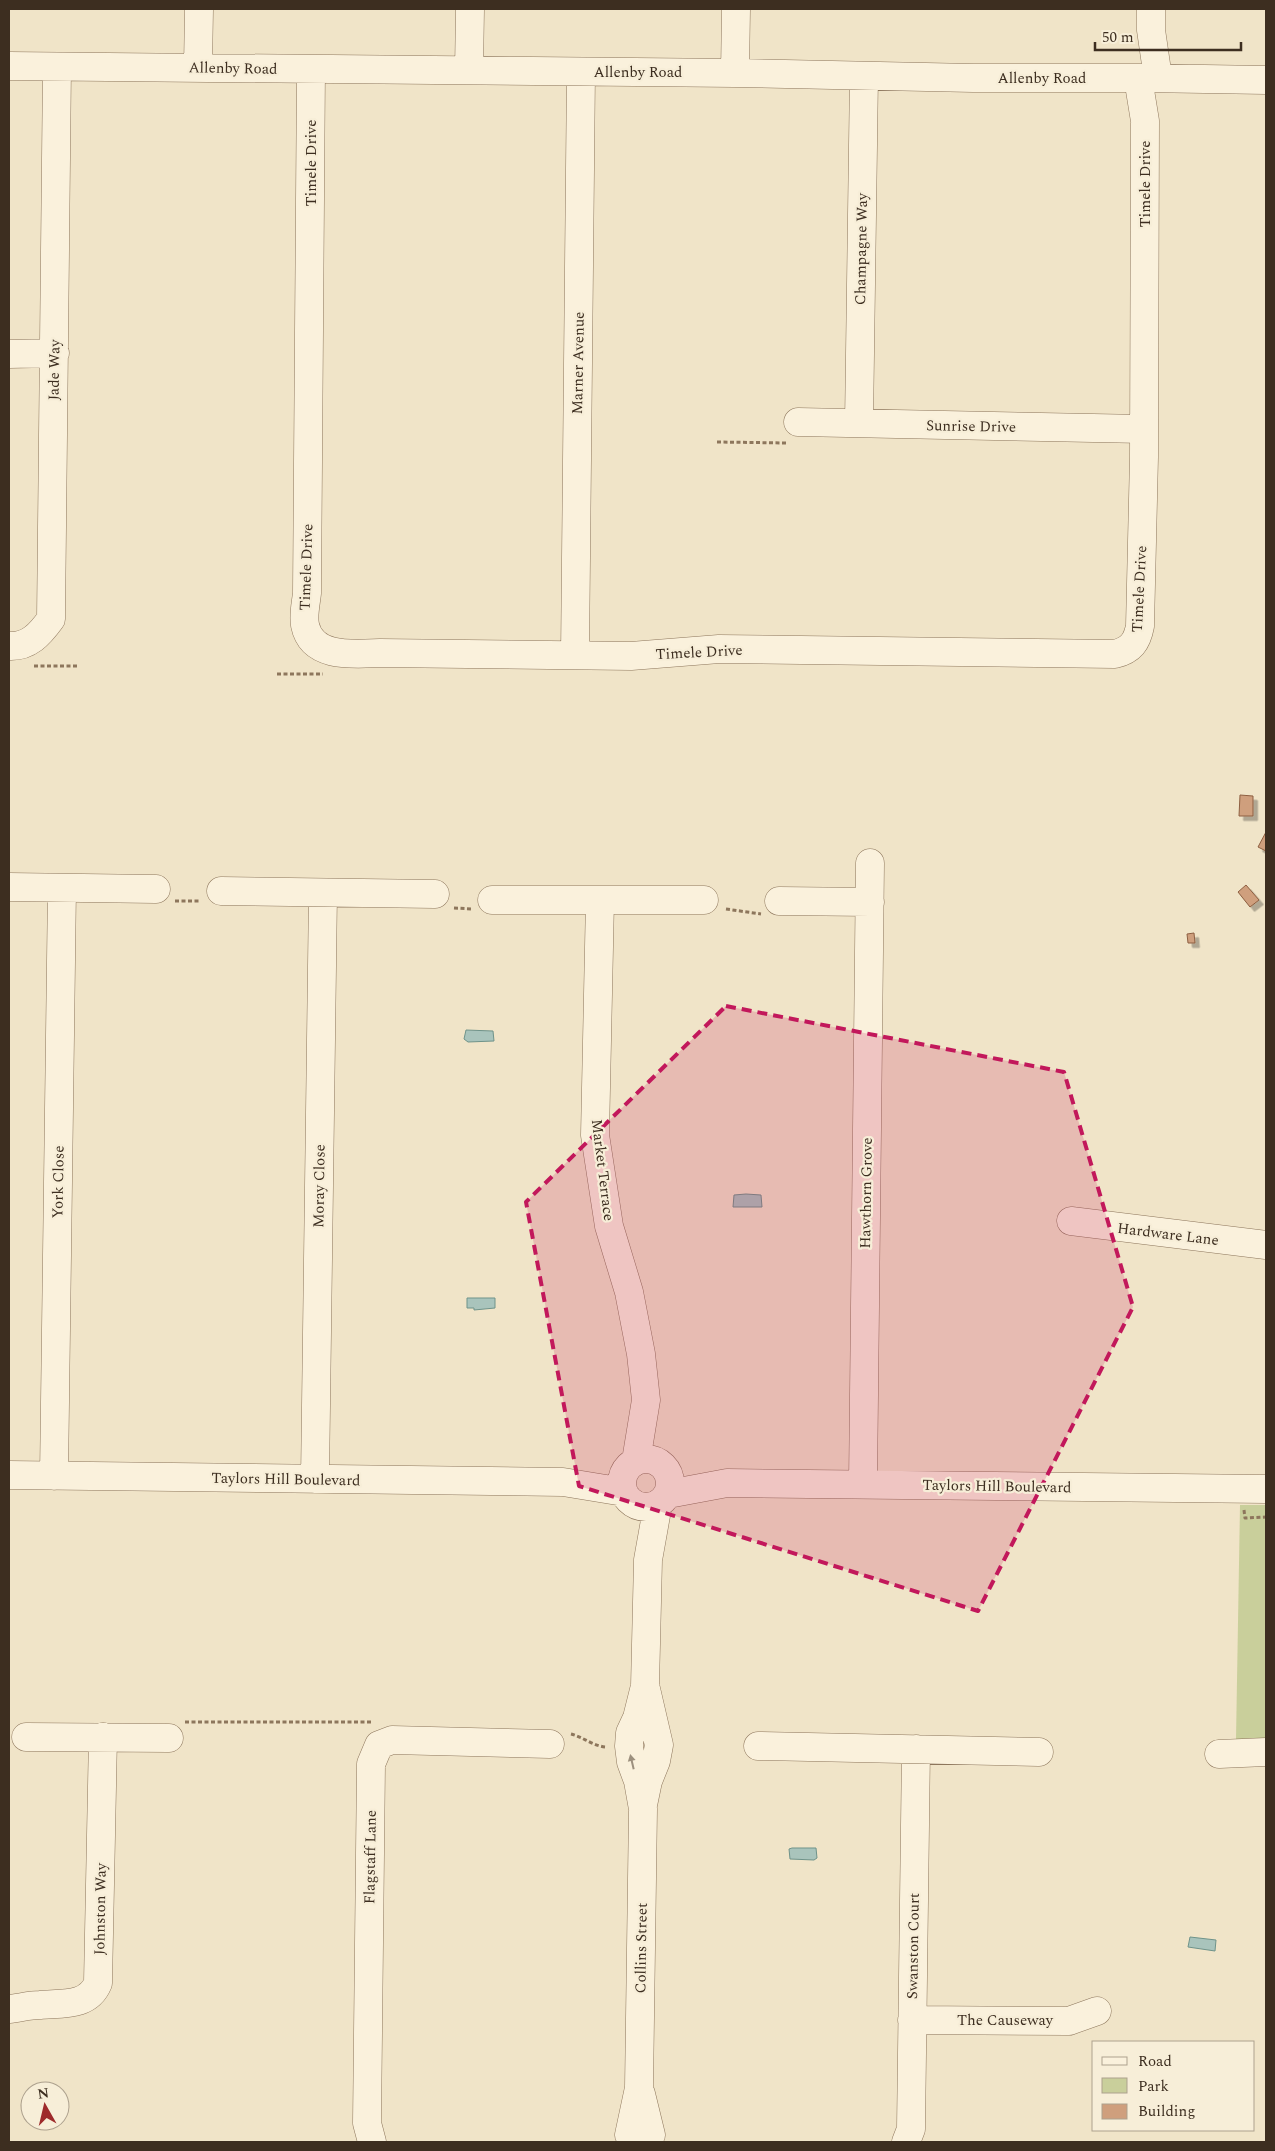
<svg xmlns="http://www.w3.org/2000/svg" width="1275" height="2151" viewBox="0 0 1275 2151" font-family="Spectral,serif">
<style>
.green{fill:#c9cf9b}
.water{fill:#a9c4bc;stroke:#6f938a}
.building{fill:#cf9f7d;stroke:#8d5f41;filter:url(#shadow)}
.lines{fill:none;stroke-linecap:round;stroke-linejoin:round}
.minor-casing{stroke:#8d765c;stroke-width:29}
.path{stroke:#8d765c;stroke-width:3;stroke-dasharray:4 2.5;stroke-linecap:butt}
.minor{stroke:#faf1dc;stroke-width:28}
.oneway{fill:#9c907e}
.marked{fill:#c2185b;fill-opacity:0.2;stroke:#c2185b;stroke-width:4;stroke-dasharray:10 6;stroke-linejoin:round}
.labels{text-anchor:middle;stroke-width:4.5;stroke-linejoin:round;paint-order:stroke}
.street-label{font-size:15px;fill:#3d2e20;stroke:#f7eed8}
</style>
<defs>
<filter id="shadow"><feDropShadow dx="4.5" dy="4.5" stdDeviation="0" flood-color="#0004"/></filter>
</defs>
<rect width="100%" height="100%" fill="#f0e4c8"/>
<path class="green" d="M1240,1505H1266V1743L1236,1739Z"/>
<path class="water" d="M466,1030L493,1031L494,1041L468,1042L464,1039Z
M746,1194L761,1195L762,1207H733L734,1195Z
M467,1298H495V1308L474,1310V1308H467Z
M792,1848H816L817,1858L814,1860L790,1859L789,1849Z
M1190,1937L1216,1940L1215,1951L1188,1947Z"/>
<path class="building" d="M1240,795L1253,796V816H1239Z
M1266,832V851L1258,847Z
M1246,885L1259,900L1250,907L1238,892Z
M1194,933L1195,943H1188L1187,934Z"/>
<g class="lines">
<g class="minor-casing">
<path id="minor" d="M1151,9V30L1158,78
M9,66L735,73L973,78H1143L1266,80
M198,67L199,9
M311,69L307,593C306,603 303,615 305,625C312,659 354,654 380,653L631,656L719,649L1115,654C1131,650 1137,642 1140,626L1144,457L1145,121L1138,78
M469,70L470,9
M735,73L736,9
M9,354L55,353
M798,422L1144,429
M859,423L864,76
M9,646C29,647 40,634 51,619L57,67
M575,655L581,72
M9,887L156,889
M221,891L435,894
M492,900H704
M600,900L595,1135L609,1226L629,1292L641,1354L646,1400L636,1461
M779,901L870,902
M1071,1221L1266,1245
M622 1483a24 24 0 1 1 48 0a24 24 0 1 1-48 0Z
M9,1475L563,1482L624,1492
M54,1476L62,888
M315,1479L323,893
M863,1484L870,863
M668,1494L727,1483L1266,1489
M26,1737L169,1738
M758,1746L1039,1752
M1219,1754L1266,1752
M643,1805L648,1781L656,1761L659,1745L646,1689
M9,2009C19,2008 30,2005 40,2005C62,2003 88,2007 98,1983L103,1737
M912,2020L1069,2021L1097,2011
M641,2094L651,2135
M629,2135L639,2088L643,1809L638,1781L631,1762L629,1746L630,1733L637,1718L645,1686L648,1560L658,1504
M372,2142L367,2123L371,1764L379,1745L392,1740L550,1744
M906,2142L911,2129L916,1749"/>
</g>
<path class="path" d="M717,442L787,443
M34,666H79
M277,674H323
M175,901H201
M454,908L473,909
M726,909L761,914
M1244,1510L1245,1518L1266,1517
M185,1722H371
M571,1734C583,1737 595,1747 607,1747"/>
<use href="#minor" class="minor"/>
</g>
<defs><path id="oneway-solid" d="M-6-.8H1V-3.2L6.5 0L1 3.2V.8H-6Z" transform="scale(1.25)"/></defs>
<use class="oneway" href="#oneway-solid" transform="translate(632 1762) rotate(-103)"/>
<path class="marked" d="M726,1006L1064,1072L1133,1307L978,1611L579,1486L526,1202Z"/>
<g class="labels">
<g class="street-label">
<text transform="translate(233 68) rotate(1)" y="5">Allenby Road</text>
<text x="638" y="77">Allenby Road</text>
<text x="1042" y="83">Allenby Road</text>
<text transform="translate(311 163) rotate(-90)" y="5">Timele Drive</text>
<text transform="translate(1145 184) rotate(-90)" y="5">Timele Drive</text>
<text transform="translate(861 249) rotate(-89)" y="5">Champagne Way</text>
<text transform="translate(578 363) rotate(-89)" y="5">Marner Avenue</text>
<text transform="translate(54 370) rotate(-89)" y="5">Jade Way</text>
<text transform="translate(971 426) rotate(1)" y="5">Sunrise Drive</text>
<text transform="translate(306 567) rotate(-88)" y="5">Timele Drive</text>
<text transform="translate(1139 589) rotate(-87)" y="5">Timele Drive</text>
<text transform="translate(699 652) rotate(-3)" y="5">Timele Drive</text>
<text transform="translate(603 1170) rotate(83)" y="5">Market Terrace</text>
<text transform="translate(58 1182) rotate(-89)" y="5">York Close</text>
<text transform="translate(319 1186) rotate(-89)" y="5">Moray Close</text>
<text transform="translate(866 1193) rotate(-89)" y="5">Hawthorn Grove</text>
<text transform="translate(1168 1234) rotate(7)" y="5">Hardware Lane</text>
<text transform="translate(286 1479) rotate(1)" y="5">Taylors Hill Boulevard</text>
<text transform="translate(997 1486) rotate(1)" y="5">Taylors Hill Boulevard</text>
<text transform="translate(370 1857) rotate(-89)" y="5">Flagstaff Lane</text>
<text transform="translate(100 1909) rotate(-89)" y="5">Johnston Way</text>
<text transform="translate(913 1946) rotate(-89)" y="5">Swanston Court</text>
<text transform="translate(641 1948) rotate(-89)" y="5">Collins Street</text>
<text x="1005" y="2025">The Causeway</text>
</g>
</g>
<rect width="1275" height="2151" fill="none" stroke="#3d2e20" stroke-width="20"/>
<rect x="1092" y="2041" width="162" height="90" fill="#f7eed8" stroke="#ada18e"/>
<rect x="1102" y="2057" width="25" height="8" fill="#faf1dc" stroke="#ada18e"/>
<text x="1138" y="2066" font-size="15" fill="#3d2e20">Road</text>
<rect x="1102" y="2078" width="25" height="15" fill="#c9cf9b" stroke="#ada18e"/>
<text x="1138" y="2091" font-size="15" fill="#3d2e20">Park</text>
<rect x="1102" y="2104" width="25" height="15" fill="#cf9f7d" stroke="#ada18e"/>
<text x="1138" y="2116" font-size="15" fill="#3d2e20">Building</text>
<g transform="translate(45 2106) rotate(352)"><circle r="24" fill="#f7eed8" stroke="#ada18e"/>
<path d="M0-4L9 19L0 12L-9 19Z" fill="#9e2a2b"/>
<text y="-8" font-size="14" font-weight="bold" text-anchor="middle" fill="#3d2e20">N</text>
</g>
<path d="M1095 42v8h146v-8" fill="none" stroke="#3d2e20" stroke-width="2.5"/>
<text x="1102" y="42" font-size="15" fill="#3d2e20" stroke="#f7eed8" stroke-width="4" paint-order="stroke">50 m</text>
</svg>
